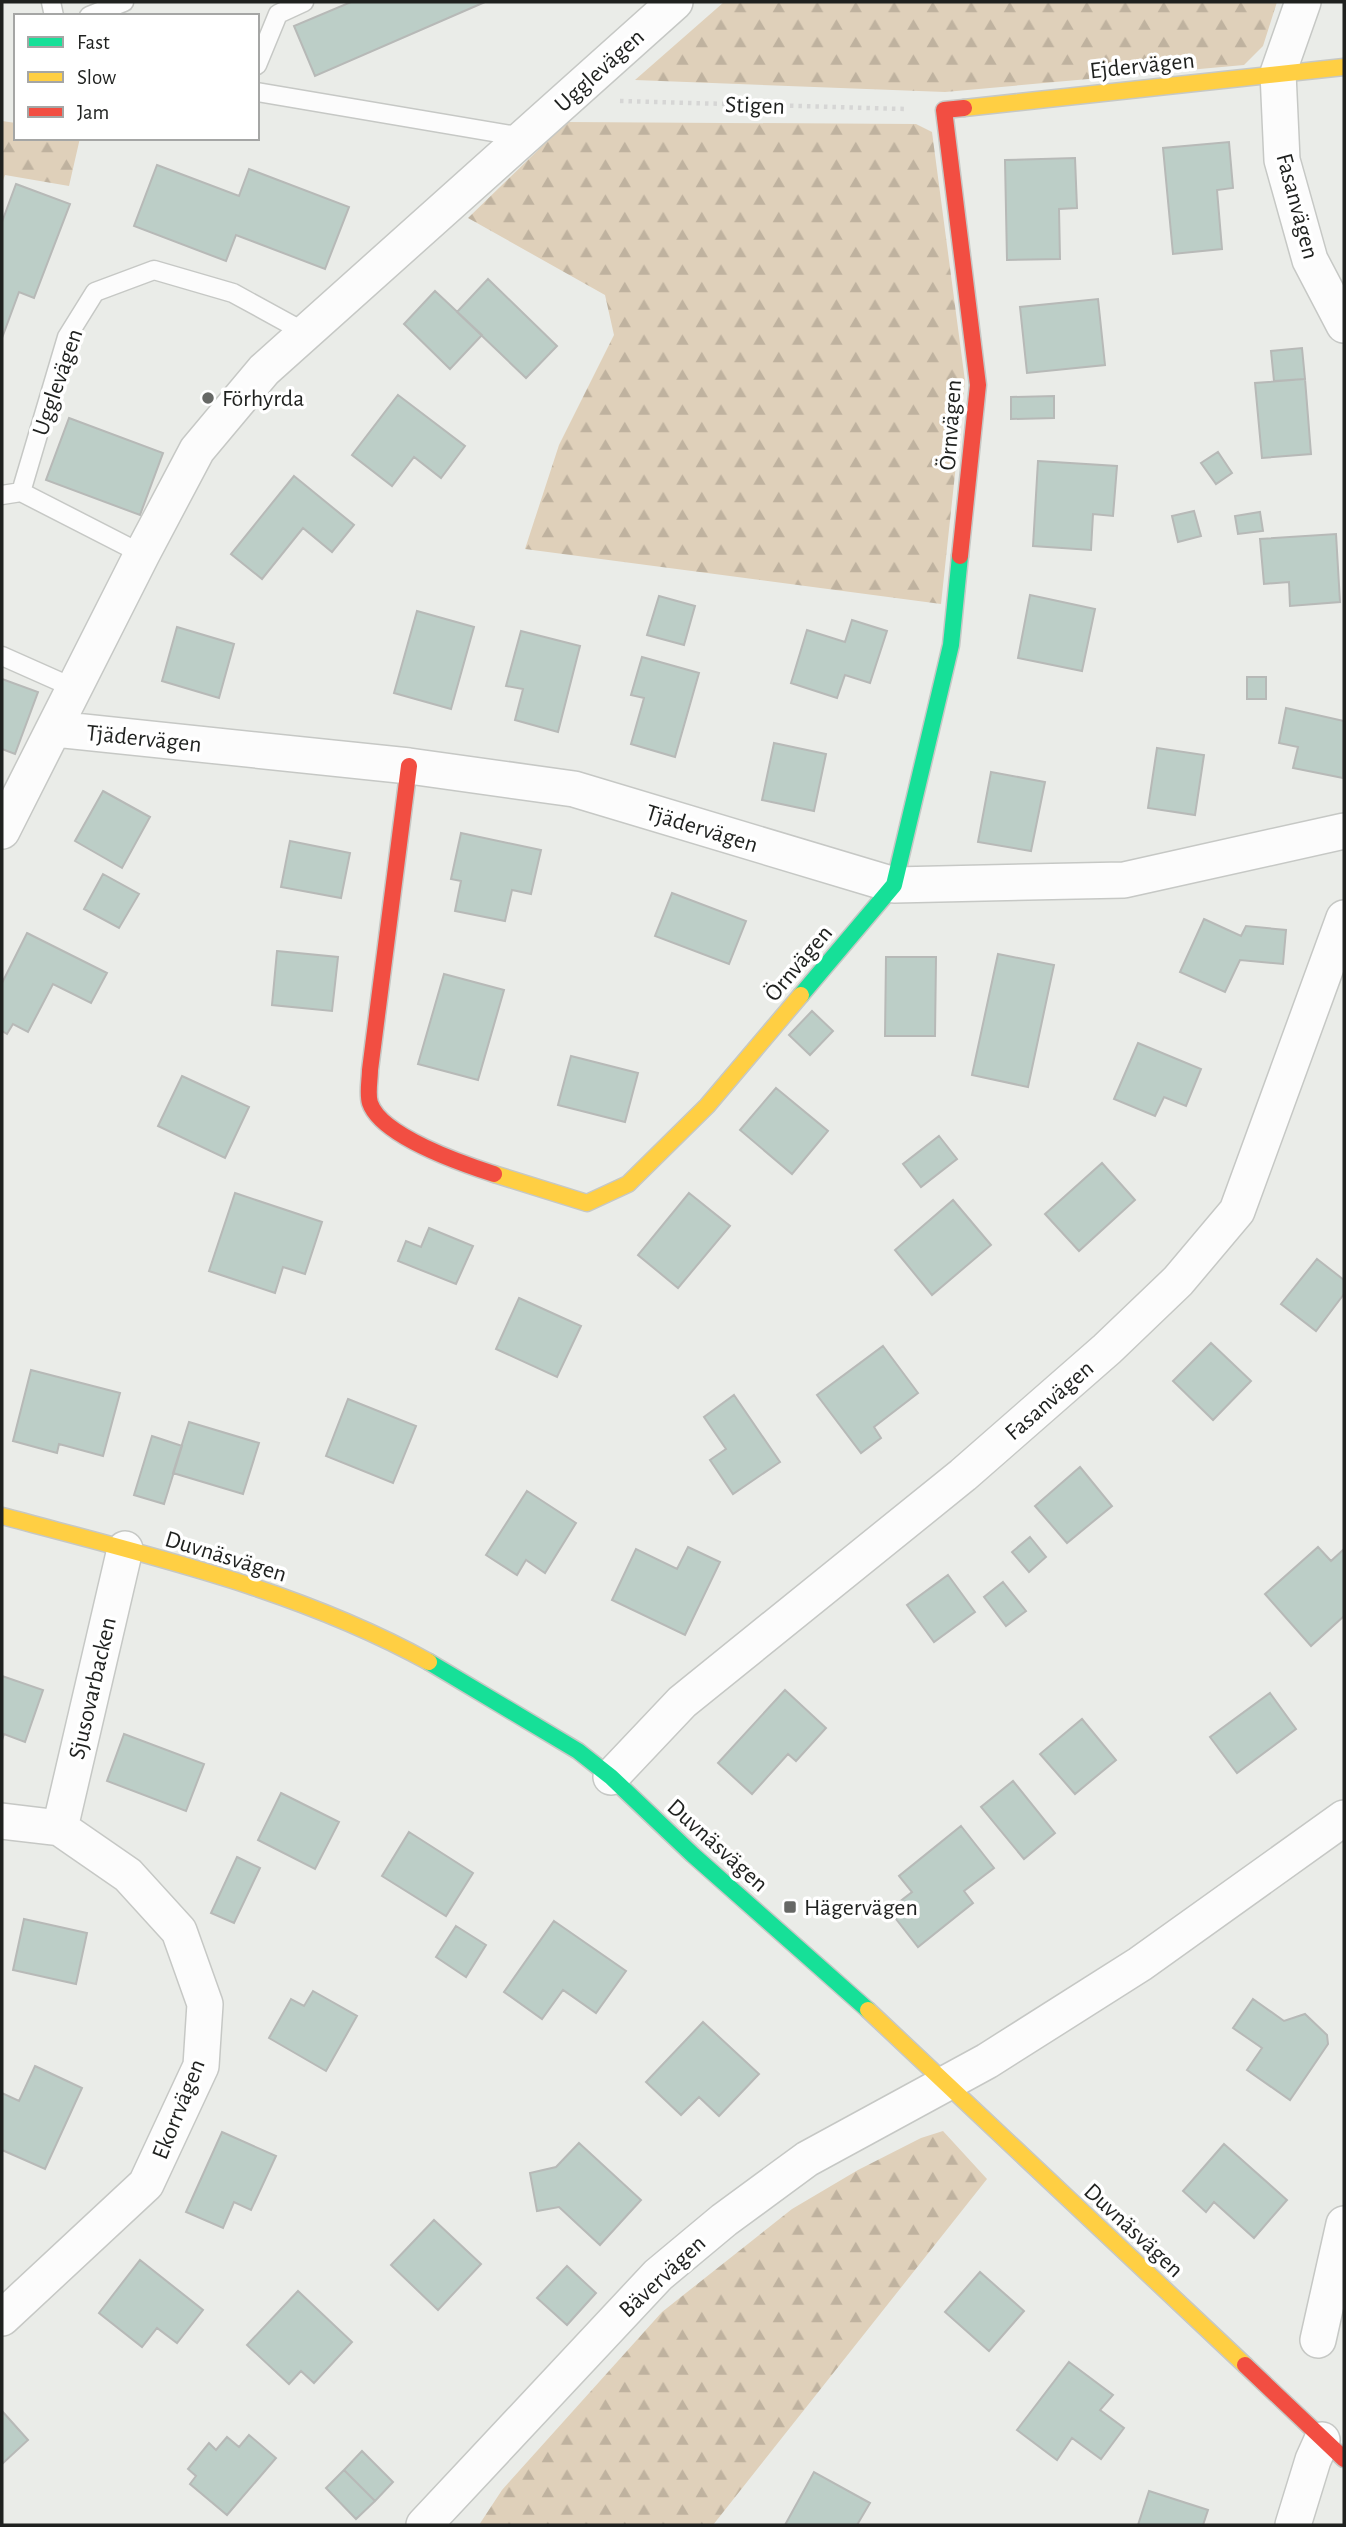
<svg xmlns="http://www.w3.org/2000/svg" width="1346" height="2527" viewBox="0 0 1346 2527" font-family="'Alegreya Sans',sans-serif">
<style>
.forest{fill:url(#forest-firs)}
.building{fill:#bccec7;stroke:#b7b9b7;stroke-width:2}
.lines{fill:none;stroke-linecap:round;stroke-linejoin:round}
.lane-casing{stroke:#c6c8c5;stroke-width:21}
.street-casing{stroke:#c6c8c5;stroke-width:38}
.fast-casing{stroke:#c6c8c5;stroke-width:19}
.slow-casing{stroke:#c6c8c5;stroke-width:19}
.jam-casing{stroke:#c6c8c5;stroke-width:19}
.path{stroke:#d6d6d5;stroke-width:4.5;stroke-dasharray:3.5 5;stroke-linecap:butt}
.lane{stroke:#fcfcfc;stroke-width:18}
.street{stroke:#fcfcfc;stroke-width:35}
.fast{stroke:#16e098;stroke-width:16}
.slow{stroke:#ffcf43;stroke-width:16}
.jam{stroke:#f24e42;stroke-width:16}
.poi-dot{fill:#666865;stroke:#fff;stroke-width:2.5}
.labels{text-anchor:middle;stroke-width:7;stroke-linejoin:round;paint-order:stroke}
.street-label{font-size:24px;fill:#1f211f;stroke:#fff}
.poi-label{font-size:24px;fill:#1f211f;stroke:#fff;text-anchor:start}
</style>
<defs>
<pattern id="forest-firs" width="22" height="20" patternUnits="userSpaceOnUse" patternTransform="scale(1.75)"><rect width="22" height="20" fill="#dfd0ba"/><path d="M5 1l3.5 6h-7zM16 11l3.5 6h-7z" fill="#bfb29f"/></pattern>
</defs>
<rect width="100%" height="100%" fill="#eaece8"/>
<path class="forest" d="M724,2H1277L1263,46L1244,65L945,92L635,80Z
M2,121L16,123V138H80L69,186L5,175L2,183Z
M567,122L916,124L932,132L965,381L941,604L525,549L559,445L614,335L605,295L468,218Z
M943,2131L987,2179L713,2525H479L502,2490L662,2312L792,2209L858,2170L921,2138Z"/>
<path class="building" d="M351,2H485L315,76L294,26Z
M1229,142L1233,188L1217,190L1222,249L1173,254L1163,148Z
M1075,158L1077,208L1059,209L1060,259L1007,260L1005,160Z
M157,165L239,196L249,169L349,207L325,269L236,235L226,261L134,226Z
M16,184L70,204L34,298L19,292L2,338V222Z
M488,279L557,346L526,378L457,312Z
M435,291L482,335L450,369L404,324Z
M1098,299L1105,365L1027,373L1020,307Z
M1302,348L1305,379L1274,381L1271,351Z
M1305,379L1311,454L1262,458L1255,383Z
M398,395L465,446L441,478L414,457L392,486L352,455Z
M1054,396V418L1011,419V397Z
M69,418L163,453L140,515L46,480Z
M1218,452L1232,473L1216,484L1201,463Z
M1038,461L1117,466L1113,516L1093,514L1091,550L1033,546Z
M294,476L354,525L332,552L303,528L262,579L231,554Z
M1194,511L1201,536L1178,542L1172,516Z
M1260,512L1263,531L1238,534L1235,516Z
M1336,534L1340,602L1290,606L1289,582L1264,584L1260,539Z
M1030,595L1095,609L1082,671L1018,658Z
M659,596L695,606L684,645L647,635Z
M417,611L474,627L451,709L394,693Z
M852,620L887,631L870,683L845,675L837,698L791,683L807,630L845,642Z
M177,627L234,644L219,698L162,681Z
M521,631L580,646L558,732L515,720L523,689L506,686Z
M642,657L699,673L675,757L631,744L644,698L631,695Z
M1247,677H1266V699H1247Z
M2,679L38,692L15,754L2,749Z
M1286,708L1344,721L1343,778L1293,768L1298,747L1279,743Z
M774,743L826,754L814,811L762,800Z
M1157,748L1204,755L1195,815L1148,808Z
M991,772L1045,782L1031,851L978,842Z
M103,791L150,817L122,868L75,841Z
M461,833L541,850L531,894L512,890L505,921L455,911L461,881L451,879Z
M290,841L350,853L341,898L281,887Z
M103,874L139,894L119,928L84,909Z
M672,893L746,921L729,964L655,936Z
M1204,919L1241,936L1246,926L1286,930L1283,964L1240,960L1225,992L1180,972Z
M27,933L107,973L91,1003L53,984L28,1032L13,1024L7,1034L2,1031V983Z
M277,951L338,957L332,1011L272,1005Z
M998,954L1054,965L1028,1087L972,1075Z
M886,957H936L935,1036H885Z
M444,974L504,990L478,1080L418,1064Z
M812,1011L833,1031L810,1055L789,1035Z
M1138,1043L1201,1069L1186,1106L1164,1097L1155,1116L1114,1099Z
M571,1056L638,1073L625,1122L558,1105Z
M182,1076L249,1107L225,1158L158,1126Z
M776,1088L828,1131L792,1174L740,1130Z
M939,1136L957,1159L921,1187L903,1164Z
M1102,1163L1135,1200L1079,1251L1045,1214Z
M235,1193L322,1222L305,1274L283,1267L275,1293L209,1271Z
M689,1193L730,1226L678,1288L638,1255Z
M953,1200L991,1245L932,1295L895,1250Z
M429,1228L473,1246L456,1284L398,1261L406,1241L421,1247Z
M1317,1259L1344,1280V1294L1316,1331L1281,1304Z
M519,1298L581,1326L557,1377L496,1349Z
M1211,1343L1251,1381L1213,1420L1173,1381Z
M883,1346L918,1393L874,1427L881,1438L861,1453L817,1395Z
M31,1370L120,1393L103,1456L59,1444L57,1453L13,1441Z
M734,1395L780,1462L733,1494L710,1460L726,1449L704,1417Z
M348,1399L416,1426L393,1483L326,1456Z
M189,1422L259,1443L243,1494L173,1473Z
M152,1436L182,1446L164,1504L134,1495Z
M1080,1467L1112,1506L1067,1543L1035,1506Z
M527,1491L576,1523L545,1573L526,1560L517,1575L486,1555Z
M1030,1537L1046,1557L1029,1572L1012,1552Z
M688,1547L720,1562L685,1635L612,1600L636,1549L677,1569Z
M1318,1547L1331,1561L1344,1549V1616L1311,1646L1265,1594Z
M948,1575L975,1612L934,1642L907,1605Z
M1003,1582L1026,1611L1006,1626L984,1597Z
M2,1676L43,1690L25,1742L4,1734L2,1740Z
M785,1690L826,1728L796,1761L788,1754L752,1794L718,1763Z
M1270,1693L1296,1729L1237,1773L1210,1737Z
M1082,1719L1116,1760L1075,1794L1040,1754Z
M124,1734L204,1764L186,1811L107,1781Z
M1013,1781L1055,1833L1024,1859L981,1807Z
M281,1793L339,1822L315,1869L258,1840Z
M961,1826L994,1868L964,1891L973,1903L918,1947L889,1910L912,1892L899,1876Z
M409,1832L473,1873L446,1916L382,1876Z
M237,1857L260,1868L234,1923L211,1913Z
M24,1919L87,1933L76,1984L13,1970Z
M554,1921L626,1971L596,2013L563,1990L542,2019L504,1992Z
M456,1926L486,1945L466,1977L436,1957Z
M313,1991L357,2016L326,2071L269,2038L291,1999L304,2006Z
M1253,1999L1284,2021L1305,2014L1327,2035L1328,2044L1290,2100L1247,2070L1262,2048L1233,2028Z
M703,2022L759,2074L719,2116L699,2097L681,2115L646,2082Z
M35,2066L82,2088L45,2169L2,2150V2093L19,2101Z
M222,2132L276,2156L251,2210L234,2202L223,2228L186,2212Z
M579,2143L641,2200L600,2245L559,2207L537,2211L530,2173L556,2167Z
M1224,2144L1287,2200L1254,2238L1214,2202L1206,2212L1183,2191Z
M434,2220L481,2264L438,2310L391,2265Z
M140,2260L203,2310L177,2343L157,2328L142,2347L99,2313Z
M567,2266L596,2293L567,2325L537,2298Z
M980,2272L1024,2311L989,2351L945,2312Z
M298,2291L352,2342L314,2383L301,2371L289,2384L247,2345Z
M1069,2362L1113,2395L1100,2410L1124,2428L1101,2459L1072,2438L1057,2460L1017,2430Z
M2,2411L28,2440L2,2464Z
M249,2435L276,2458L227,2515L190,2484L196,2476L188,2469L209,2443L216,2450L227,2437L239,2447Z
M362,2451L393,2482L375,2501L344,2470Z
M344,2470L375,2501L356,2519L326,2488Z
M814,2472L870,2503L857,2525H785Z
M1149,2491L1208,2510L1203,2525H1138Z"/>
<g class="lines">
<g class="lane-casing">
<path id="lane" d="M51,2L54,16
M89,16L124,2
M257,65L278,14L304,2
M257,92L523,137
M21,492L67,337L95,292L154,270L233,293L306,333
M2,495L21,492L142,554
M2,656L74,688"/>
</g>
<g class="street-casing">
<path id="street" d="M1303,2L1278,73L1282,160L1310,260L1344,325
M55,729L409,766L574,789L894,885L1124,880L1344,831
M2,831L142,554L197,450L264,370L675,2
M611,1777L682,1702L963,1475L1107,1349L1178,1281L1237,1211L1344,918
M2,1821L60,1828L128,1875L179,1931L205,2004L201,2066L146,2184L2,2318
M60,1828L125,1549
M1318,2340L1344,2224
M424,2525L658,2275L724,2220L807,2159L987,2061L1140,1964L1344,1818
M1293,2525L1313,2460L1322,2440"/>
</g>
<g class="fast-casing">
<path id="fast" d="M801,995L894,885L951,645L960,556
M429,1662L578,1751L611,1777L693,1855L868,2010"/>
</g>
<g class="slow-casing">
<path id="slow" d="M964,108L1344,67
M494,1174L587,1203L628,1184L707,1106L801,995
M2,1516C147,1555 297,1589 429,1662
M868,2010L1245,2365"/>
</g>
<g class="jam-casing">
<path id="jam" d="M960,556L978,385L944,110L964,108
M409,766L370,1070C370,1079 367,1094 370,1103C381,1136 463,1164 494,1174
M1245,2365L1344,2459"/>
</g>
<path class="path" d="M620,101L905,109"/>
<use href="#lane" class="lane"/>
<use href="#street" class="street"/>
<use href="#fast" class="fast"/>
<use href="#slow" class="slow"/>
<use href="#jam" class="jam"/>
</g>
<g class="poi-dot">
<circle cx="208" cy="398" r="7"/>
<rect x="783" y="1900" width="14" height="14" rx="3.5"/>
</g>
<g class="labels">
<g class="street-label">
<text transform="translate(1142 65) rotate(-6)" y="8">Ejdervägen</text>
<text transform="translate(599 70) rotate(-42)" y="8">Ugglevägen</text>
<text transform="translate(755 105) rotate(2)" y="8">Stigen</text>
<text transform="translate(1298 206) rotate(75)" y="8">Fasanvägen</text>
<text transform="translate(57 382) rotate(-71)" y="8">Ugglevägen</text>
<text transform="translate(950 425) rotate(-86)" y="8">Örnvägen</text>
<text transform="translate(144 738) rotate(6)" y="8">Tjädervägen</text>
<text transform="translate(702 828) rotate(17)" y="8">Tjädervägen</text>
<text transform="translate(798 963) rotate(-50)" y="8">Örnvägen</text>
<text transform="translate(1049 1400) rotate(-41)" y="8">Fasanvägen</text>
<text transform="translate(226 1556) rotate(17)" y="8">Duvnäsvägen</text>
<text transform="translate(92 1688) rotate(-77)" y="8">Sjusovarbacken</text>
<text transform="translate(718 1845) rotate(42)" y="8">Duvnäsvägen</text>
<text transform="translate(178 2109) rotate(-68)" y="8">Ekorrvägen</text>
<text transform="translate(1134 2230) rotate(43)" y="8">Duvnäsvägen</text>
<text transform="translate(662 2276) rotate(-43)" y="8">Bävervägen</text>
</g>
<g class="poi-label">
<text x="222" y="406">Förhyrda</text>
<text x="804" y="1915">Hägervägen</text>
</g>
</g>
<rect width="1346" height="2527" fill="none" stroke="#1f211f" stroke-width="7"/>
<rect x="14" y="14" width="245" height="126" fill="#ffffff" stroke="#a5a6a5" stroke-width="2"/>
<rect x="28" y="37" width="35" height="10" fill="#16e098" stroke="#a5a6a5" stroke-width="2"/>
<text x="77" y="49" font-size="21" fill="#1f211f">Fast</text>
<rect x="28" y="72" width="35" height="10" fill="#ffcf43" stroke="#a5a6a5" stroke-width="2"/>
<text x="77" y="84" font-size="21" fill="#1f211f">Slow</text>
<rect x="28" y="107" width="35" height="10" fill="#f24e42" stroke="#a5a6a5" stroke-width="2"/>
<text x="77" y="119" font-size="21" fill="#1f211f">Jam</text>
</svg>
